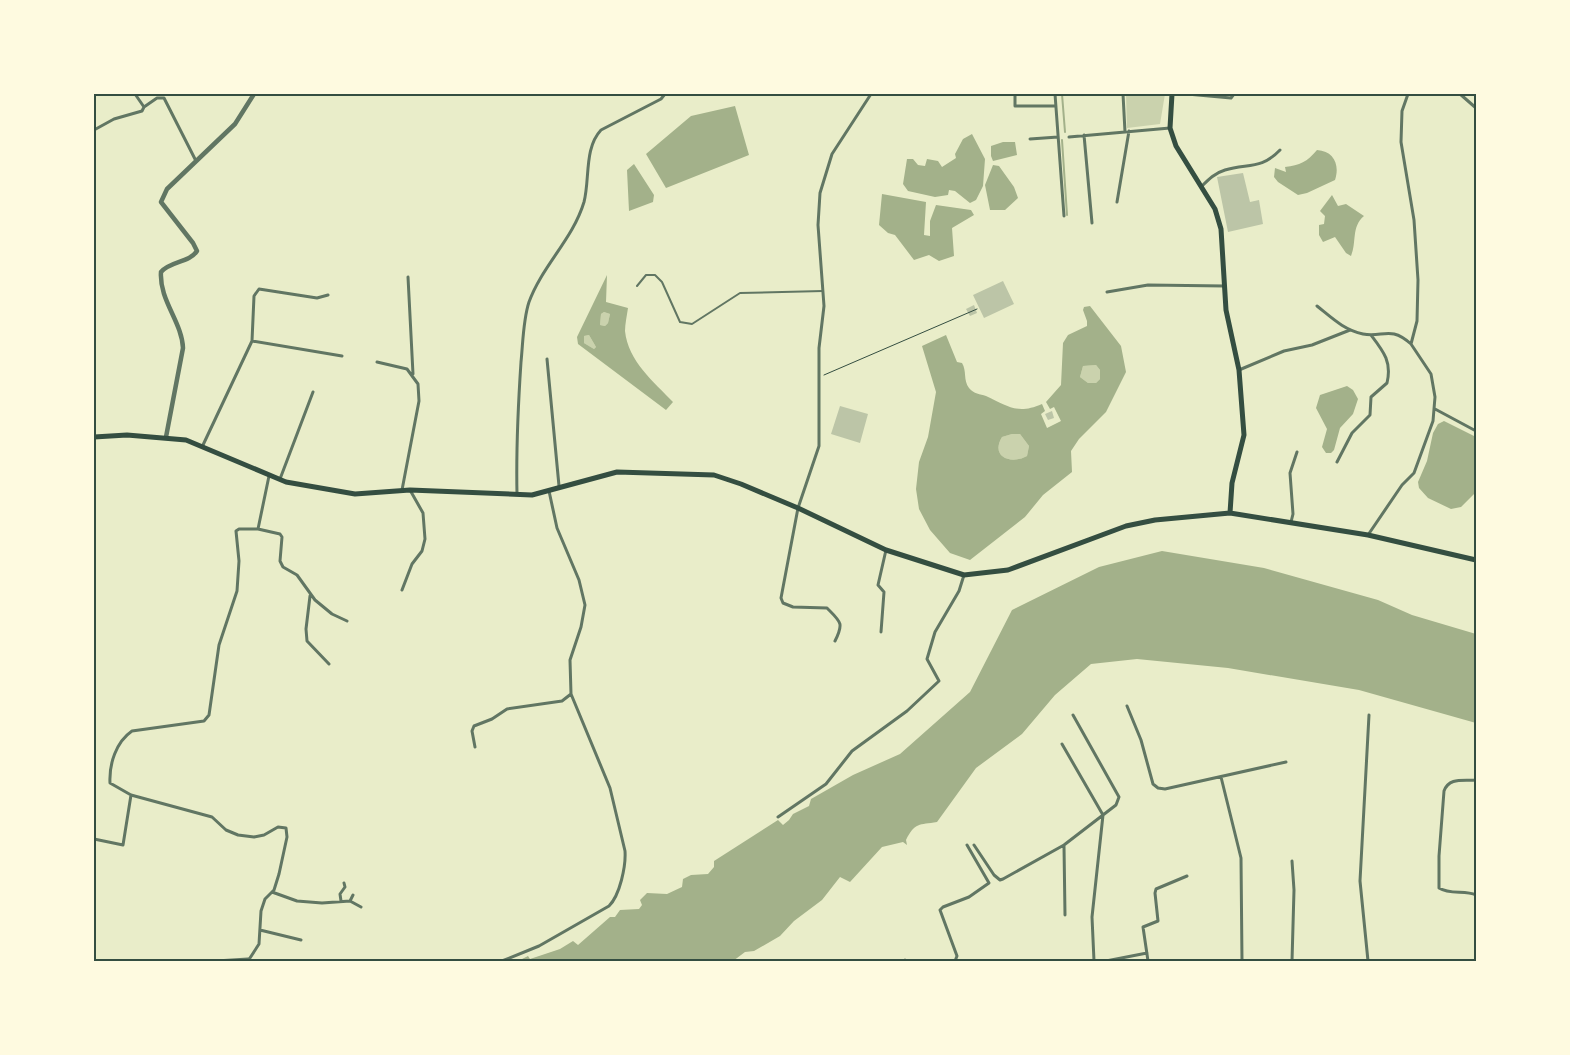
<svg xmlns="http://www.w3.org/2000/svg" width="1570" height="1055" viewBox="0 0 1570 1055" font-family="'Source Sans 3',sans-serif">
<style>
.green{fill:#cad2ad}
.water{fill:#a3b18a;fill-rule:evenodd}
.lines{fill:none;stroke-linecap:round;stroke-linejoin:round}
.stream{stroke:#a3b18a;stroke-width:2}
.building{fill:#bcc5a7}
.path{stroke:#344e41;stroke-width:1}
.service{stroke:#617663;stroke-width:2}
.minor{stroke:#617663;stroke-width:3}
.tertiary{stroke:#617663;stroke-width:4.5}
.primary{stroke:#344e41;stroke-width:5}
.neatline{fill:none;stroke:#344e41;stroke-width:2}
</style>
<rect width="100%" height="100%" fill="#e9edc9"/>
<path class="green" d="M1126,94H1165L1160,124L1127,128Z
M604,312L610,314L608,323L605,326L600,325L601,314Z
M589,335L596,347L594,349L584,343V336Z
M1096,365L1100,370V379L1096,383H1088L1080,377L1083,366Z
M1012,434H1020L1029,446L1027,456C1011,465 990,457 1002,437Z"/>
<path class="water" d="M735,106L749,155L666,188L646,154L691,116Z
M972,134L985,159L983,186L976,200L970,203L955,191L949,190L948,195L935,197L908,191L903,184L907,159H913L918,165L925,166L927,159L938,161L942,167L956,158L955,154L963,139Z
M1003,142H1015L1017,155L993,161L991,156V146Z
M1317,150C1334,151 1340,165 1335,180L1307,193L1298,195L1278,182L1274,177L1275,168L1286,172L1285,167C1300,165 1307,162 1317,150Z
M634,164L654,195L653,202L629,211L627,170Z
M993,165L999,166L1014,187L1018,198L1005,210H990L985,185Z
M882,194L926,202L924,235L930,236V221L936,205L971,210L974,215L952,228L954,256L939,261L929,255L914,260L895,235L888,233L879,225Z
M1332,195L1338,206L1346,204L1364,216C1351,227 1357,242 1351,256L1346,253L1335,237L1323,242L1319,235V225L1324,224L1325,216L1320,211Z
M607,275L606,302L628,308C627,315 625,324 625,331C628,361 654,382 673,402L666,410L578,344L577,337ZM604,312L610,314L608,323L605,326L600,325L601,314ZM589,335L596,347L594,349L584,343V336Z
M1090,306L1121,346L1126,372L1106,412L1079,439L1071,451L1072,472L1043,495L1025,517L970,560L950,553L930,530L919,509L916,489L919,462L928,437L936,392L922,346L946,335L957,362L962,363C967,371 963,380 969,388C974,394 980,394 986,396C1008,406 1017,415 1042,404L1045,411L1041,414L1047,428L1061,421L1054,407L1050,409L1046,402L1061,385L1063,343L1068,335L1087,326V321L1083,310L1084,307ZM1096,365L1100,370V379L1096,383H1088L1080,377L1083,366ZM1012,434H1020L1029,446L1027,456C1011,465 990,457 1002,437Z
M1347,386L1353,390L1358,399L1353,414L1340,428L1334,450L1331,453H1326L1322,447L1327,429L1316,408L1320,395Z
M1444,421L1476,437V492L1461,507L1451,509L1428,498L1419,488L1418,482L1427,461L1433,433L1438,424Z
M1162,551L1264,568L1378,600L1412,615L1476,634V723L1359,690L1228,668L1137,659L1091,664L1055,695L1022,734L976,768L937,822C919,825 915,822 906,840L907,845L903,842L882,847L850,882L840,877L822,900L794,921L780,936L754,951L745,952L733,961H518L528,956L530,959L560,949L573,941L578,945L610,917H615L620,910L639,909L642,905L640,900L647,893L667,894L682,887L683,879L691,875L708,874L714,867V861L778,820L783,825L789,820L793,814L809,806L811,799L853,775L900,754L970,692L1012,610L1099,567Z"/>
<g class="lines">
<path class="stream" d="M1062,94L1065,132
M1062,140L1067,215"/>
</g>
<path class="building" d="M1243,173L1250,202L1259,200L1263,224L1228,232L1217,177Z
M1003,281L1014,304L984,318L973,295Z
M974,305L977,313L970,316L966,309Z
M840,406L868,414L860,443L831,434Z
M1052,411L1054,418L1048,420L1045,414Z"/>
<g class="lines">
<path class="path" d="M824,375L977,309"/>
<path class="service" d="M637,286L646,275H655L662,282L680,322L692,324L740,293L823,291"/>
<path class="minor" d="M135,94L144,107L157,98H164L196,161
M1015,94V106H1056
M1055,94L1064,216
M1123,94L1125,132
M1187,94L1231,98L1234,94
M1460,94L1476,108
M94,130L114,119L142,111L144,107
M1084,135L1092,223
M1069,137L1170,128
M1030,139L1058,137
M1202,186C1209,179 1215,173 1225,170C1247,163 1261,170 1280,150
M1117,202L1129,131
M408,277L413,374
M1107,292L1148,285L1225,286
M1317,306C1332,318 1344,330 1363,334C1383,338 1390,325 1411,344
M252,341L342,356
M547,359L559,486
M377,362L407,369L418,384L419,401L402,490
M1239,370L1284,351L1312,345L1350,330
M1435,409L1476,431
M203,445L252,341L254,296L259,289L317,298L328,295
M1337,462L1352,433L1370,415L1371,397L1387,383C1392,362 1384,352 1371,335
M280,479L313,392
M517,494C516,449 518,407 521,362C523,343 523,320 529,302C542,266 573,239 584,202C590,179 584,148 601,130L661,99L665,94
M1291,522L1293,514L1290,473L1297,452
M258,529L269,476
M1368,535L1402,485L1414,473L1433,421L1435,397L1431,374L1411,344L1417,321L1418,280L1414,220L1401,142L1402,111L1408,94
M402,590L412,564L422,551L425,539L423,513L410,490
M310,596L306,629L307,641L329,664
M881,632L884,592L878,585L886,550
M835,641C844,623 841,622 827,608L793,607L783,603L781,598L798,508L819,446V348L824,306L818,225L820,193L832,154L871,94
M1127,706L1141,740L1153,784L1158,788L1165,789L1286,762
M1062,744L1103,815
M475,747L472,731L474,726L492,719L507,709L562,701L571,694
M1221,777L1241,858L1242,961
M1476,780C1463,781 1449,777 1444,791L1439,856V888C1450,895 1465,890 1476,895
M778,817L826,784L852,751L907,711L939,681L927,659L935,632L959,591L964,575
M94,839L123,845L131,795
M974,845L994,875L1000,880L1003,879L1064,845L1116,805L1119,797L1073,715
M1064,846L1065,915
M1292,861L1294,890L1292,961
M272,892L297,901L322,903L350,901L361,907
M341,901L340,894L345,887L344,883
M350,901L353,895
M260,930L301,940
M905,960L906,961
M216,961L248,959
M248,961L259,944L261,911L265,899L274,890L279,874L287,837L286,828L278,827L264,835L254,837L238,835L226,830L212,817L131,795L110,783C109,764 116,742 132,731L204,721L209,715L219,645L237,591L239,561L236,531L239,529H258L280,534L282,537L280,561L283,567L297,575L315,600L332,614L347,621
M502,961L539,946L609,906C620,895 626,866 625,851L610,788L571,694L570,660L581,627L585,605L579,580L557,528L549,491
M955,961L957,956L940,910L943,907L969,897L989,883L967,845
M1094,961L1092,917L1103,815
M1106,961L1147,953
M1148,961L1143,927L1158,921L1155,893L1156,889L1187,876
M1368,961L1360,881L1369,715"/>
<path class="tertiary" d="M166,437L183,348C182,322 159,300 161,272C170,261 189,263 197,251L193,243L161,202L167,189L235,124L254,94"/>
<path class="primary" d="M1172,94L1170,128L1176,146L1215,209L1221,229L1226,310L1239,370L1244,435L1232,483L1230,513
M94,437L127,435L186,440L286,482L355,494L410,490L532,495L617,472L714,475L741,484L798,508L886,550L964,575L1008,570L1126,526L1155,520L1230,513L1368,535L1476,560"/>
</g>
<rect width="1570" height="1055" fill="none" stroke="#fefae0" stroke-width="190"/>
<rect x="95" y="95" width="1380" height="865" class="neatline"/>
</svg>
